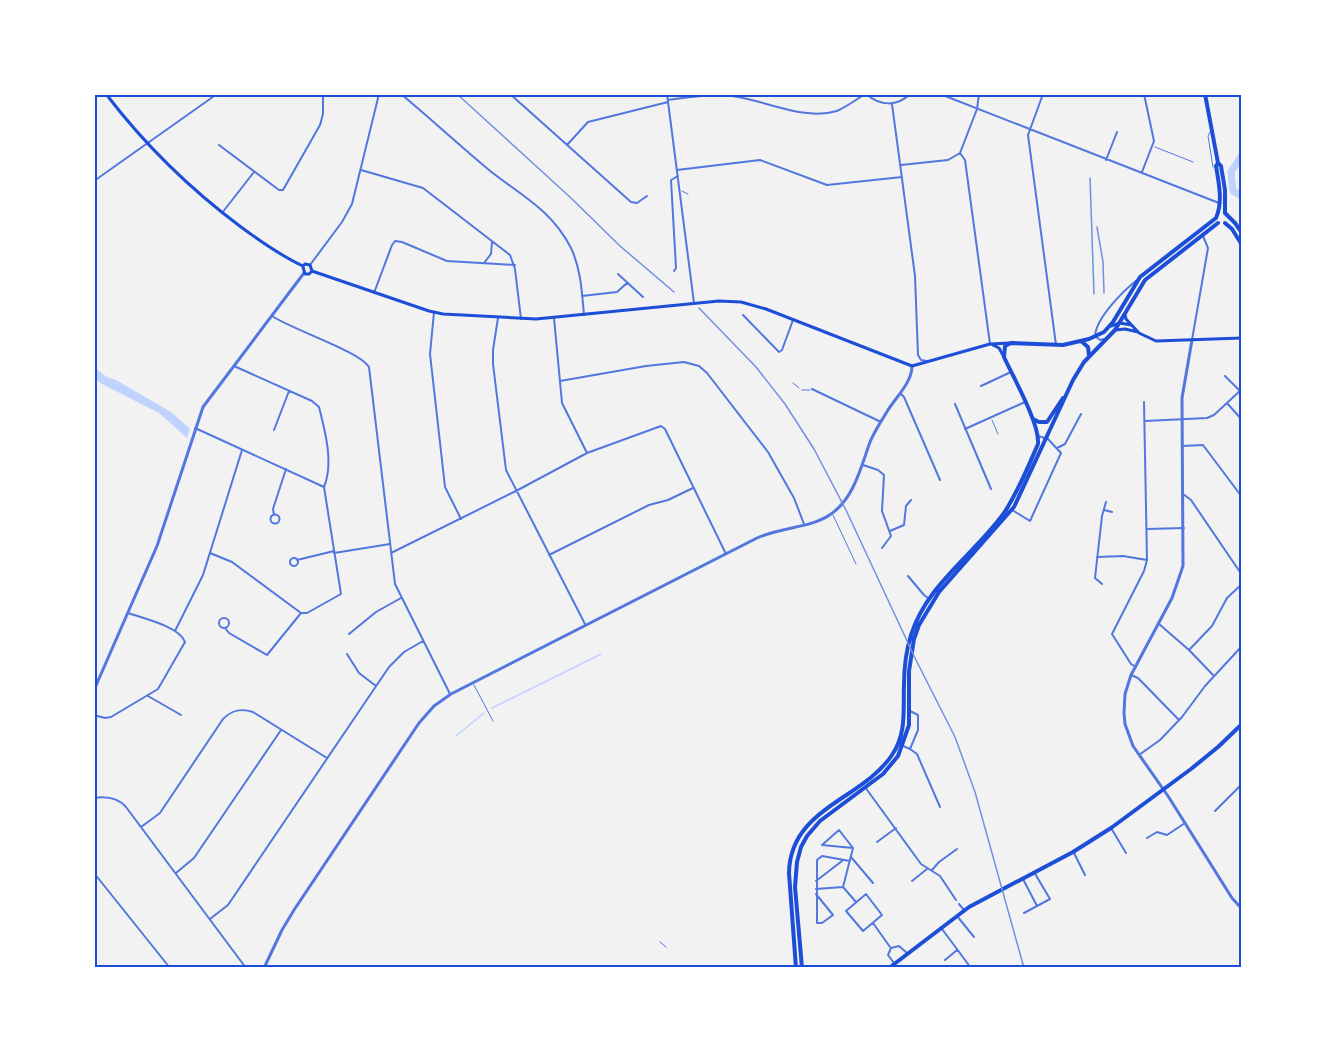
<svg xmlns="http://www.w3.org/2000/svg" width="1336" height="1062" viewBox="0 0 1336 1062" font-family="'Noto Sans',sans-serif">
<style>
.water{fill:#bfd3fe}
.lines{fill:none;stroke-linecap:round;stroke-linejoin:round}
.stream{stroke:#bfd3fe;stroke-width:1.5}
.river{stroke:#bfd3fe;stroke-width:7}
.service{stroke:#5277de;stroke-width:1}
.minor{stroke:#5277de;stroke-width:2}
.tertiary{stroke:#5277de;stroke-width:3}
.secondary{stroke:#1d4ed8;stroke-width:3}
.primary{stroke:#1d4ed8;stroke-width:4}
.trunk{stroke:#1d4ed8;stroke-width:4}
.rail{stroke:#7290e2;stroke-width:1.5}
.neatline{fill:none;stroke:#1d4ed8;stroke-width:2}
</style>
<rect width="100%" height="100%" fill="#f2f2f2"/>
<path class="water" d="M95,368L107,377L116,380L171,412L190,429L187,438L159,413L102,384L95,379Z"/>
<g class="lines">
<path class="stream" d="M492,708L601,654
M456,736L484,713"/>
<path class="river" d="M1242,155L1231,172L1233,191L1242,196"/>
<path class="service" d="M1210,132L1208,136L1213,167
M1155,147L1193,162
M682,191L688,194
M793,383L799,388
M802,390H810
M992,420L998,434
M833,515L856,564
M474,685L493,721
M660,942L666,947"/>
<path class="minor" d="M401,94C431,119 459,145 489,170C520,195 551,209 571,248C581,269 582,293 584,315
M510,94L631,202L637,203L647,196
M667,94L694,303
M866,94C880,106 897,107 910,94
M940,94L1219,203
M1043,94L1028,135L1056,345
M668,100C690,97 710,94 732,96C765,100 803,121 837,111C846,107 856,100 865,94
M892,104L915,276L918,355L921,360L927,361
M219,145L279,190H283L320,125L323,114V94
M567,145L588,122L668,102
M960,153L965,160L990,344
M1106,160L1117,132
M901,165L948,160L960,153L977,109L979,94
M361,170L423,188L510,255L515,269L521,319
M677,170L760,160L827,185L902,177
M1142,172L1154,141L1144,94
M94,181L217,94
M222,213L254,172
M484,263L491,254L492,242
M310,265L342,222L352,204L379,94
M674,271L676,268L671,180L678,176
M618,274L643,297
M374,293L392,245L395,241L402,242L447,261L515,265
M582,296L617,292L627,283
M434,312L430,354L445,487L461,519
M743,315L779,352L782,350L793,320
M272,316C293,330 359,351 369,367L395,584L450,694
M498,318L493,350V364L506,470L585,624
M554,318L562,403L587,453
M1104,339L1100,340L1095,336C1096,318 1123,291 1137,280
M1192,340L1208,248L1203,236
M234,366L312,401L319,407C325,431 334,463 324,487
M1225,376L1240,391
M560,381L646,366L684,362L699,366L707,373L768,452L794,498L804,524
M981,386L1011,372
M812,389L881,422
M900,393L904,397L940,480
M1227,403L1242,420
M955,404L991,489
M1145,421L1207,418L1214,415L1242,389
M195,428L324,487L341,594L307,613H301L232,562L210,553
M965,429L1025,402
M274,430L289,391
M1182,446L1203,445L1242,497
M1057,448L1065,444L1081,414
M863,465L878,470L884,475L882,511L891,536L882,548
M1183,494L1191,500L1242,575
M1012,510L1030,521L1061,453L1048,439L1038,436
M1104,510L1112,512
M270.5 519a4.5 4.5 0 1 1 9 0a4.5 4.5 0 1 1-9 0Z
M274,515L273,509L286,469
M1147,529L1184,528
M890,531L904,525L906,506L911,500
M334,553L390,544
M391,553L516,491L587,453L661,426L665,429L726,554
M549,555L649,505L668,500L693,488
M1097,557L1123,556L1147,560
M290 562a4 4 0 1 1 8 0a4 4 0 1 1-8 0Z
M297,560L334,551
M908,576L924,595L928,598
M1102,584L1095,578L1102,516L1106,502
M219 623a5 5 0 1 1 10 0a5 5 0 1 1-10 0Z
M1159,624L1189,650L1213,675
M225,628L229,633L267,655L301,613
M175,631L203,575L242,450
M349,634L376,612L401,598
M1189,650L1212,626L1227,598L1242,584
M347,654L359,673L376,686
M1136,667L1131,664L1112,634L1144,571L1147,560L1144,402
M1131,675L1138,678L1179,720
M148,696L181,715
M94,715L105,718L111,717L158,689L185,642C180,627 143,618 128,613
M901,745L910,749L918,730V715L910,711
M910,749L917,754L940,807
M1139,755L1160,740L1182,717L1205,686L1242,646
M865,787L921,864L940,876L956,900
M94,798C107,796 118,798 126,807L246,968
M1215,811L1242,784
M141,827L160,813L223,719C232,710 241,708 253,712L327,758
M1111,828L1126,853
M1147,838L1157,832L1167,835L1185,823
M877,842L896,828
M1074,853L1085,875
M851,857L873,883
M932,870L939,862L957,849
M94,873L170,968
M176,873L194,858L281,730
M1023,879L1037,906L1050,899L1034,872
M816,881L842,861
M912,881L927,869
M843,887L853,848L839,830L822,845L853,848
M816,889L843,887L856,902
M816,894L833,915L822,923H817V860L822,856L850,861
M866,894L882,915L863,931L846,911Z
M959,904L964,910
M1024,913L1037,906
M957,916L974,937
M210,919L228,905L389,667L404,652L423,641
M873,923L890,947
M942,929L971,968
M945,960L957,950
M894,963L888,955L891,948L899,946L907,953"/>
<path class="tertiary" d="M1192,340L1182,398L1183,566L1172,598L1131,675L1125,694L1124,713L1125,724L1133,746L1168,796L1232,898L1242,909
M94,690L157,546L203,407L304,273
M264,968L282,930L294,910L419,723L434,706L451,694L757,538C781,527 812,528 831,514C854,498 861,467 870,442C875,430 882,420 888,410C897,396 912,382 912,366"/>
<path class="secondary" d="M106,94C145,145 190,189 241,227C260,241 281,256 303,266
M303,266L305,264L310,265L312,271
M303,267L305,274H309L312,271
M312,271L429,311L443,314L536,319L719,301L741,302L766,309L912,366L990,344L1010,343
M1125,315L1126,319L1139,333L1156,341L1242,338
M1111,326L1120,323L1131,325
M1115,330L1125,329L1138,332
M991,344L999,348L1004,357"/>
<path class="primary" d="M889,968L969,907L1073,852L1111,828L1191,769L1218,747L1242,724"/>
<path class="trunk" d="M1218,163L1221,166L1225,190V213
M1225,213L1235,223L1242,233
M1225,223L1232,229L1242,245
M1081,341L1088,347L1089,356
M1033,419L1039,422H1047L1063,398
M796,968L789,873C790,808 862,800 892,755C907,733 903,709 904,685C904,668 906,651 911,635C927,584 974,555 1004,513C1018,492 1028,467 1038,444C1040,424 1013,377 1004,357L1005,346L1011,343L1063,345L1089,339L1104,332L1113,322L1140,277L1216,218C1223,202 1219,184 1216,166L1218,163L1205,94
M802,968L795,887L797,862L801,847L807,836L820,821L883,774L898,756L909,725V671L914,639L919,625L939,592L1014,507L1073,380L1084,362L1115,330L1145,280L1218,223"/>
<path class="rail" d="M457,94L571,198L620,246L674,292
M1090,178L1094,294
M1097,227L1103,262L1104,293
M699,308L756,367L785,404L814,449L846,510L915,658L955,737L975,792L1024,968"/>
</g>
<rect width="1336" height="1062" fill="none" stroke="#ffffff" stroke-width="192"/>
<rect x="96" y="96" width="1144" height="870" class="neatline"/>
</svg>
